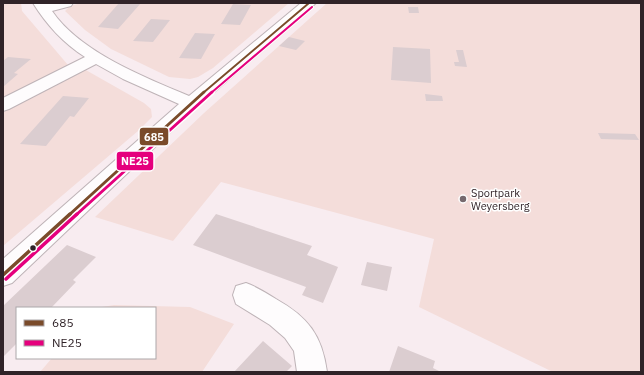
<svg xmlns="http://www.w3.org/2000/svg" width="644" height="375" viewBox="0 0 644 375" font-family="'IBM Plex Sans',sans-serif">
<style>
.green{fill:#f4ddda}
.building{fill:#dbcdd0}
.lines{fill:none;stroke-linecap:round;stroke-linejoin:round}
.minor-casing{stroke:#beb3b7;stroke-width:2}
.minor{fill:#fefcfd;fill-rule:evenodd}
.bus-1-far2-casing{stroke:#fff;stroke-width:4}
.bus-1-far1-casing{stroke:#fff;stroke-width:6}
.bus-1-casing{stroke:#fff;stroke-width:6}
.bus-2-far2-casing{stroke:#fff;stroke-width:4}
.bus-2-far1-casing{stroke:#fff;stroke-width:6}
.bus-2-casing{stroke:#fff;stroke-width:6}
.bus-1-far2{stroke:#7a4b2a;stroke-width:2}
.bus-1-far1{stroke:#7a4b2a;stroke-width:3}
.bus-1{stroke:#7a4b2a;stroke-width:3.5}
.bus-2-far2{stroke:#e5007d;stroke-width:2}
.bus-2-far1{stroke:#e5007d;stroke-width:3}
.bus-2{stroke:#e5007d;stroke-width:3.5}
.poi-dot{fill:#76696e;stroke:#fff;stroke-width:1.5}
.bus-dot{fill:#302328;stroke:#fff;stroke-width:1.5}
.labels{text-anchor:middle;stroke-width:3;stroke-linejoin:round;paint-order:stroke}
.poi-label{font-size:11px;fill:#302328;stroke:#fff;text-anchor:start}
.line-badge{stroke:#fff;stroke-width:1.5}
.badge-label{font-size:11px;text-anchor:middle;font-weight:bold;fill:#fff}
</style>
<rect width="100%" height="100%" fill="#f8ecf0"/>
<path class="green" d="M3,3H21L22,11L68,65L3,98Z
M81,3H289L213,68L198,77L190,79L169,77L111,49L85,30L65,11L70,6Z
M327,3H641V372H553L419,307L434,239L221,182L173,241L95,217L204,113Z
M84,69L144,103L151,109L152,117L138,131L3,246V112Z
M114,305L190,307L234,324L202,372H40L52,358H155V308H96Z"/>
<path class="building" d="M119,3H141L118,29L98,27Z
M233,4L251,5L240,25L221,24Z
M408,7H418L419,13H409Z
M151,19L170,20L153,42L133,41Z
M195,33L215,34L201,59L179,58Z
M289,37L305,41L296,50L279,46Z
M393,47L430,49L431,83L391,80Z
M456,50H463L467,67L455,66L454,62H459Z
M8,57L31,59L14,73L18,74L3,87V61Z
M425,94L442,96L443,101H426Z
M63,96L89,98L74,117L70,116L46,146L20,144Z
M598,133L635,134L639,140L601,139Z
M216,214L312,246L307,255L338,267L323,303L302,295L306,287L193,245Z
M67,245L96,257L73,280L76,282L51,308H17V343L3,357V306Z
M367,262L392,267L387,291L361,285Z
M263,341L292,366L286,372H234Z
M398,346L435,361L433,368L441,372H389Z"/>
<g class="lines">
<g class="minor-casing">
<path id="minor" d="M33,3H73L71,6L52,11C80,52 144,77 189,96L301,3H316L197,107L12,283L3,286V259L179,104L123,79L96,64L9,109L3,111V98L85,57C63,43 46,24 33,3Z
M246,283C257,287 266,293 276,299C308,317 322,335 327,372H297L294,351L285,338L270,325L236,304L233,295L236,286Z"/>
</g>
<use href="#minor" class="minor"/>
<g class="bus-1-far2-casing">
<path id="bus-1-far2" d="M203,93L309,3"/>
</g>
<g class="bus-1-far1-casing">
<path id="bus-1-far1" d="M69,215L204,92"/>
</g>
<g class="bus-1-casing">
<path id="bus-1" d="M3,275L70,214"/>
</g>
<g class="bus-2-far2-casing">
<path id="bus-2-far2" d="M211,93L312,7"/>
</g>
<g class="bus-2-far1-casing">
<path id="bus-2-far1" d="M76,215L212,92"/>
</g>
<g class="bus-2-casing">
<path id="bus-2" d="M6,279L77,214"/>
</g>
<use href="#bus-1-far2" class="bus-1-far2"/>
<use href="#bus-1-far1" class="bus-1-far1"/>
<use href="#bus-1" class="bus-1"/>
<use href="#bus-2-far2" class="bus-2-far2"/>
<use href="#bus-2-far1" class="bus-2-far1"/>
<use href="#bus-2" class="bus-2"/>
</g>
<circle class="poi-dot" cx="463" cy="199" r="4"/>
<circle class="bus-dot" cx="33" cy="248" r="3.5"/>
<g class="labels">
<g class="poi-label">
<text x="471" y="197">Sportpark<tspan x="471" dy="13">Weyersberg</tspan></text>
</g>
</g>
<g class="line-badge">
<rect x="139" y="127" width="30" height="19" rx="4" fill="#7a4b2a"/>
<rect x="116" y="151" width="38" height="20" rx="4" fill="#e5007d"/>
</g>
<g class="badge-label">
<text x="154" y="141">685</text>
<text x="135" y="165">NE25</text>
</g>
<rect width="644" height="375" fill="none" stroke="#302328" stroke-width="8"/>
<rect x="16" y="307" width="140" height="52" fill="#ffffff" stroke="#aca7a9"/>
<rect x="24" y="320" width="20" height="6" fill="#7a4b2a" stroke="#aca7a9"/>
<text x="52" y="327" font-size="12" fill="#302328">685</text>
<rect x="24" y="340" width="20" height="6" fill="#e5007d" stroke="#aca7a9"/>
<text x="52" y="347" font-size="12" fill="#302328">NE25</text>
</svg>
